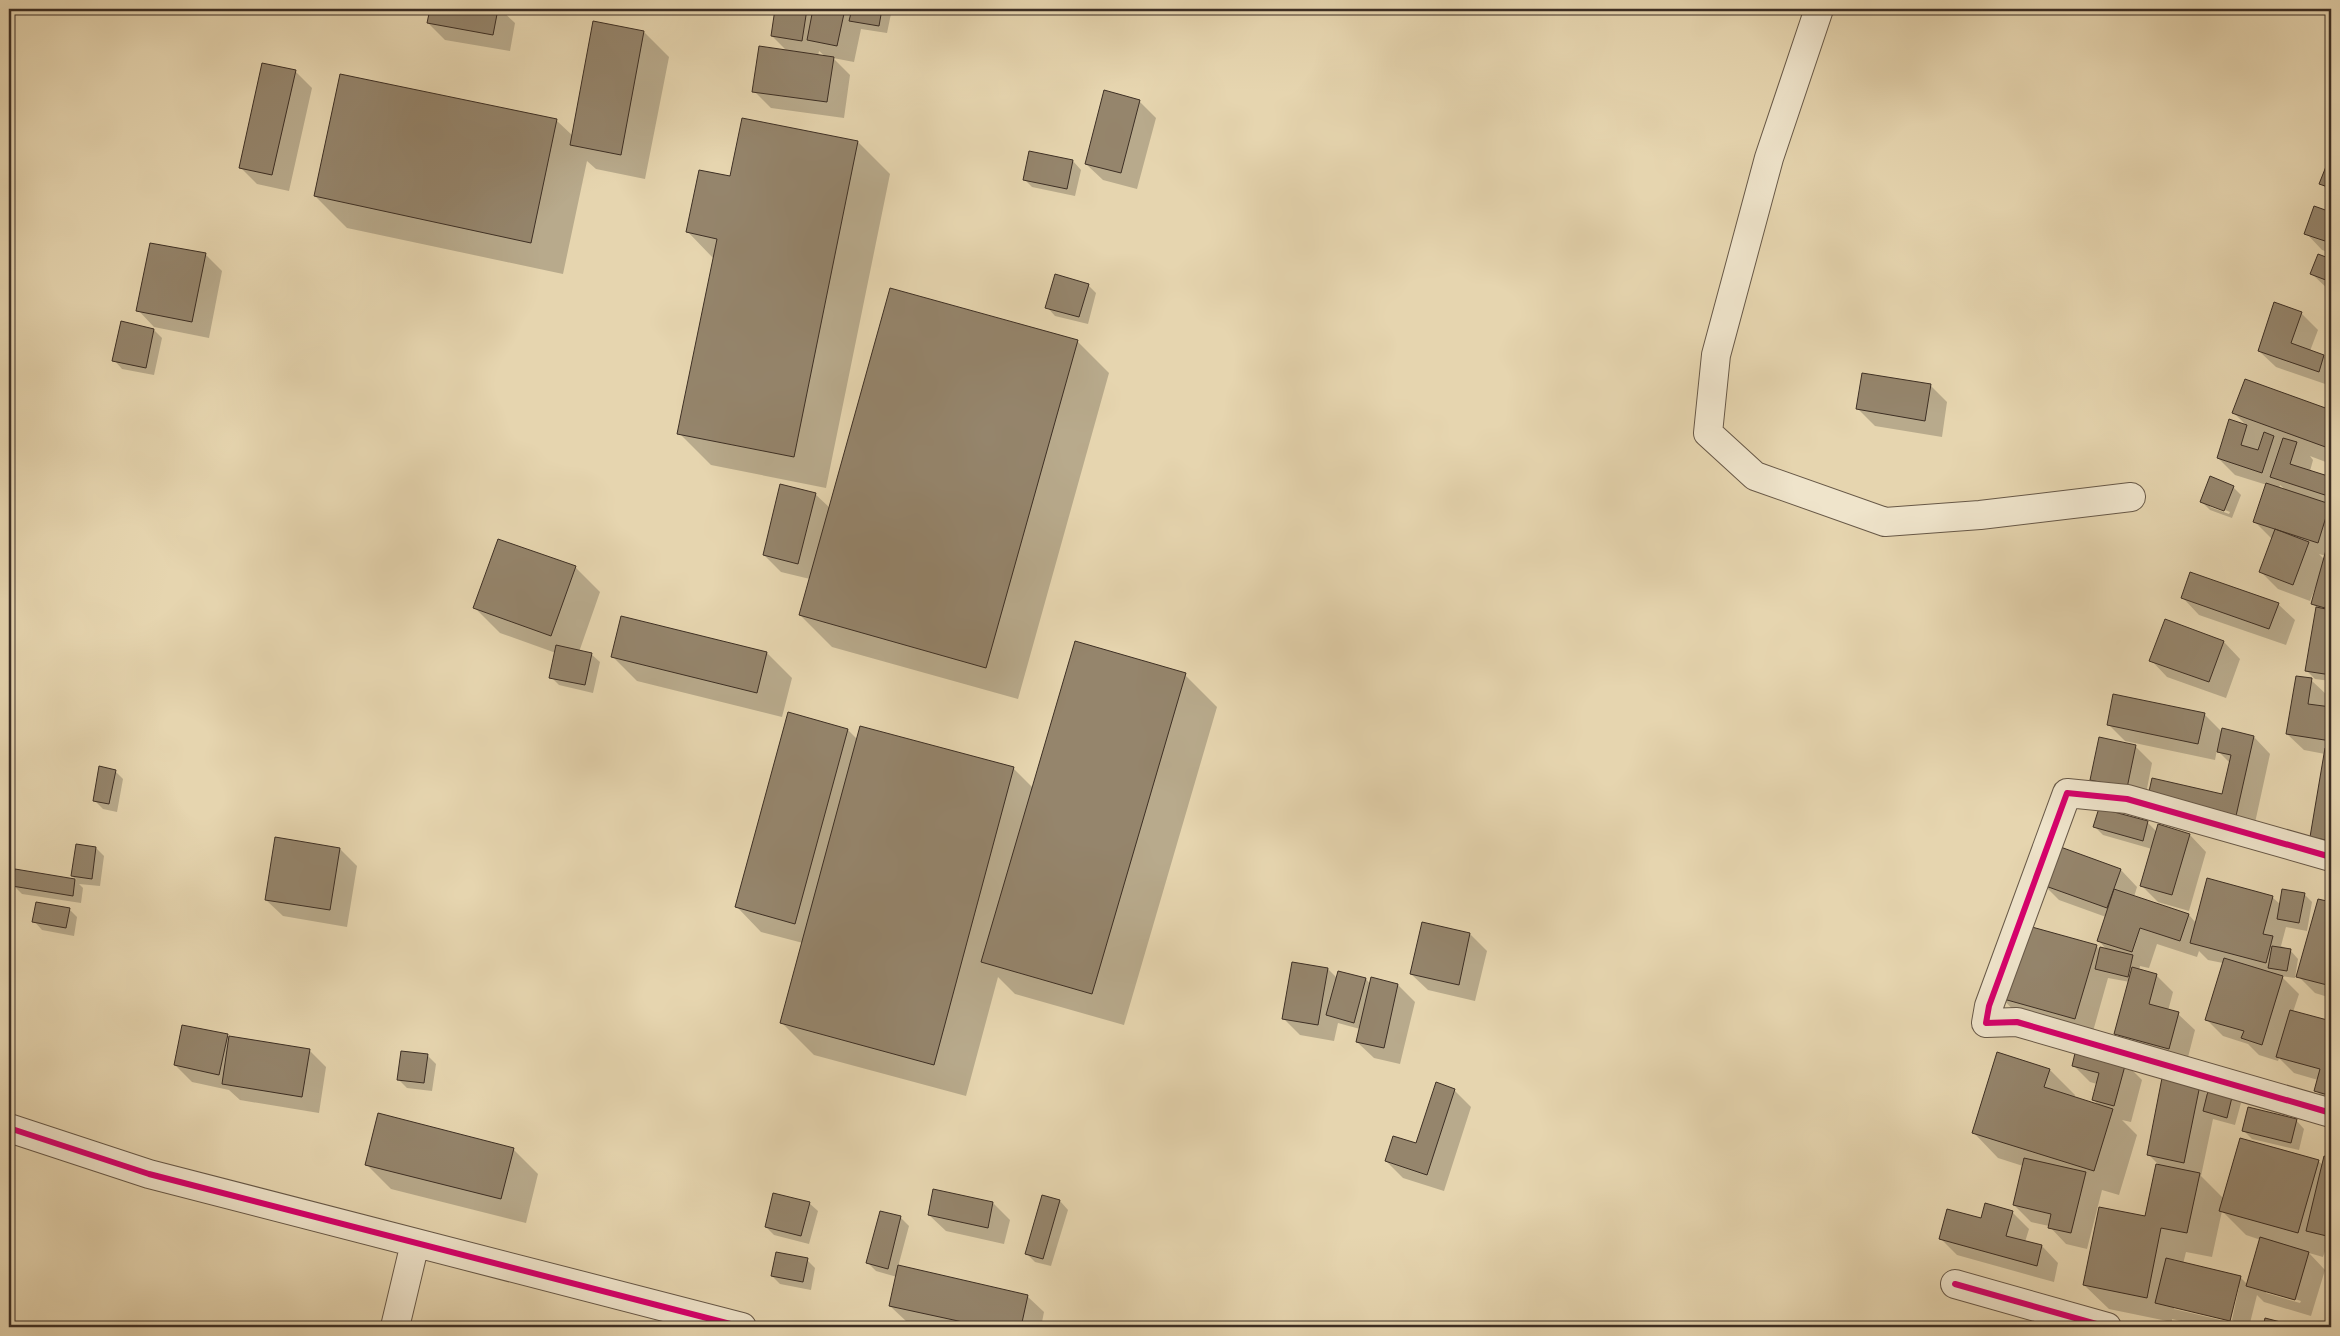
<svg xmlns="http://www.w3.org/2000/svg" width="2340" height="1336" viewBox="0 0 2340 1336" font-family="'Sorts Mill Goudy',serif">
<style>
.shadow{fill:#0003;fill-rule:evenodd}
.building{fill:#95856c;stroke:#3d2f24}
.lines{fill:none;stroke-linecap:round;stroke-linejoin:round}
.minor-casing{stroke:#675847;stroke-width:30}
.minor{stroke:#efe4cb;stroke-width:28}
.cycleway-casing{stroke:#efe4cb;stroke-width:9}
.cycleway{stroke:#d6006c;stroke-width:6}
</style>
<rect width="100%" height="100%" fill="#e6d5af"/>
<filter id="stains"><feTurbulence type="fractalNoise" baseFrequency=".004" numOctaves="4"/><feColorMatrix values="0 0 0 0 .2 0 0 0 0 .09 0 0 0 0 .02 0 0 0 .5 -.17"/></filter>
<radialGradient id="worn" r=".72"><stop offset=".6" stop-color="#630" stop-opacity="0"/><stop offset="1" stop-color="#630" stop-opacity=".3"/></radialGradient>
<path class="shadow" d="M431,9H500L515,23L510,51L445,40L428,23Z
M776,9H892L887,33L861,29L854,62L833,58L850,75L844,118L771,108L754,91L788,52L772,36ZM819,51L826,57L818,56Z
M594,23L644,32L669,57L645,179L596,169L587,161L563,274L347,228L315,196L341,75L557,121L573,136Z
M295,71L312,88L289,191L257,184L240,167Z
M1139,101L1156,118L1137,189L1103,180L1086,164Z
M743,119L858,142L890,174L826,488L711,465L679,433L714,259L687,231L731,177Z
M1073,161L1081,170L1075,196L1032,187L1024,179Z
M2327,165L2331,167V194L2321,183Z
M2315,207L2331,213V253L2322,250L2306,233Z
M205,254L222,271L209,338L154,327L138,310Z
M2319,255L2331,260V292L2312,274Z
M1088,285L1096,293L1088,324L1055,316L1047,307Z
M2301,313L2318,330L2310,351L2324,356L2331,363V386L2276,367L2259,351Z
M154,330L162,338L154,375L122,369L114,360Z
M1077,341L1109,373L1018,699L832,647L800,615L810,579L781,572L764,555L815,494L830,508Z
M2246,380L2331,412V464L2310,456L2313,460L2310,471L2331,478V681L2315,679L2307,671L2317,608L2313,604L2318,583H2317L2310,601L2278,589L2261,572L2272,539L2255,522L2267,485L2235,475L2218,458L2230,420L2247,426L2234,413ZM2280,485L2287,491L2279,489ZM2319,554L2326,556L2325,560Z
M1930,385L1947,402L1942,437L1875,426L1858,409Z
M2233,487L2241,495L2232,518L2210,510L2202,502ZM2210,504L2230,512L2229,514L2210,507Z
M575,567L600,592L579,652L591,654L600,662L593,693L559,685L551,677L556,653L500,633L475,608Z
M2183,598L2278,604L2295,620L2286,645L2199,615Z
M622,618L767,653L792,678L782,717L637,681L612,656Z
M2166,621L2224,642L2240,659L2226,698L2167,677L2151,660Z
M1185,675L1217,707L1124,1025L1015,994L998,977L966,1096L814,1055L782,1023L803,943L761,932L737,907L848,730L858,740L861,728L1014,769L1033,788Z
M2311,680L2328,696L2326,708L2331,709V854L2312,837L2325,754L2304,750L2287,734Z
M2204,714L2222,732L2254,737L2270,754L2253,832L2166,813L2223,796L2230,763L2217,750L2215,760L2125,741L2108,724Z
M2135,746L2152,763L2144,804L2108,797L2091,780Z
M115,771L123,779L117,812L103,809L95,801Z
M2147,822L2157,832L2190,835L2206,852L2189,911L2158,902L2141,885L2152,849L2103,835L2095,827Z
M2055,847L2121,870L2137,887L2134,897L2189,915L2196,923L2272,897L2281,905L2304,894L2312,902L2307,931L2286,927L2281,946L2290,950L2298,959L2295,978L2281,976L2299,994L2293,1012L2331,1023V1106L2316,1090L2318,1080L2294,1073L2279,1058L2278,1061L2259,1055L2248,1044L2223,1036L2206,1019L2223,963L2208,960L2199,951L2197,957L2157,944L2149,968L2140,966L2139,971L2156,975L2173,992L2168,1011L2178,1014L2195,1030L2186,1065L2132,1050L2116,1033L2130,982L2108,978L2092,1035L2018,1015L2002,998L2096,946L2100,950H2107L2099,941L2106,917L2059,900L2042,883Z
M96,848L104,856L100,886L79,884L83,888L81,903L22,894L14,886L16,871L77,880L72,876Z
M340,849L357,866L347,927L283,916L266,900Z
M2319,900L2331,904V998L2315,993L2298,976Z
M69,909L77,917L74,936L42,930L34,921Z
M1422,924L1470,934L1487,951L1475,1001L1428,990L1411,974Z
M1293,963L1328,969L1337,978L1366,979L1371,985L1372,979L1398,985L1415,1002L1400,1064L1374,1058L1357,1042L1360,1029L1338,1023L1334,1041L1300,1035L1283,1018Z
M227,1035L229,1037L309,1050L326,1067L319,1113L240,1100L229,1090L192,1082L175,1065Z
M428,1056L436,1064L432,1091L407,1088L398,1079Z
M2125,1063L2142,1080L2131,1122L2122,1120L2137,1135L2119,1195L2102,1190L2087,1249L2066,1244L2049,1226L2031,1222L2014,1205L2023,1166L1998,1158L1974,1133L2050,1070L2075,1095L2074,1098L2100,1106L2093,1100L2097,1084L2090,1082L2074,1066Z
M2199,1086L2208,1095L2232,1094L2241,1103L2235,1125L2213,1119L2201,1176L2224,1199L2318,1161L2323,1165L2325,1157L2331,1159V1249L2326,1248L2323,1257L2309,1253L2325,1270L2311,1316L2264,1302L2257,1295L2249,1327H2230L2231,1323L2236,1324V1322L2232,1320L2239,1287L2174,1306V1309L2229,1322L2228,1327H2206L2172,1319V1322L2109,1309L2084,1285L2146,1218L2160,1166L2148,1154ZM2222,1211L2246,1235L2261,1240L2248,1285L2240,1277L2183,1264L2186,1252L2212,1257ZM2266,1290L2301,1301L2300,1303L2266,1293Z
M1454,1090L1471,1107L1444,1191L1403,1178L1386,1161L1417,1144Z
M2296,1120L2304,1129L2299,1150L2252,1139L2244,1131Z
M513,1149L538,1174L526,1223L391,1189L366,1164Z
M934,1191L993,1203L1010,1220L1004,1244L946,1231L929,1215Z
M1060,1201L1068,1210L1051,1266L1035,1262L1027,1254Z
M809,1203L818,1211L809,1244L774,1235L766,1227Z
M2012,1212L2029,1229L2025,1242L2042,1246L2058,1263L2054,1282L1957,1255L1940,1238L1982,1220Z
M881,1213L901,1218L909,1226L898,1267L1027,1296L1044,1312L1041,1327H930L907,1322L890,1306L897,1277L876,1271L868,1263Z
M807,1260L815,1268L811,1290L780,1284L772,1276Z"/>
<path class="building" d="M430,9H498L493,35L427,23Z
M775,9H807L802,41L771,36Z
M813,9H845L837,46L807,40Z
M852,9H882L879,26L849,21Z
M593,21L644,31L621,155L570,145Z
M759,46L834,57L827,102L752,92Z
M262,63L296,70L272,175L239,168Z
M340,74L557,119L531,243L314,196Z
M1104,90L1140,100L1121,173L1085,164Z
M742,118L858,141L794,457L677,434L717,239L686,232L699,170L730,176Z
M1029,151L1073,160L1067,189L1023,180Z
M2327,164L2331,165V188L2319,184Z
M2314,206L2331,212V243L2304,234Z
M150,243L206,253L192,322L136,311Z
M2318,254L2331,259V282L2310,274Z
M1055,274L1089,284L1079,317L1045,308Z
M890,288L1078,340L986,668L799,615Z
M2274,302L2302,312L2291,343L2324,355L2319,372L2258,351Z
M121,321L154,329L146,368L112,361Z
M1862,373L1931,384L1925,421L1856,409Z
M2245,379L2331,410V449L2232,413Z
M2229,419L2247,425L2241,445L2258,450L2264,432L2274,436L2262,473L2217,458Z
M2283,438L2297,442L2290,464L2331,477V497L2270,477Z
M2210,476L2234,486L2224,511L2200,502Z
M2266,483L2330,504L2318,543L2253,522Z
M780,484L816,493L798,564L763,555Z
M2275,529L2309,542L2293,585L2259,572Z
M498,539L576,566L551,636L473,608Z
M2326,550L2331,551V584L2325,608L2311,604Z
M2190,572L2279,603L2269,629L2181,598Z
M2316,607L2331,610V633L2326,662L2331,663V675L2305,671Z
M621,616L767,652L757,693L611,657Z
M2165,619L2224,641L2209,682L2149,661Z
M1075,641L1186,673L1092,994L981,962Z
M556,645L592,653L585,685L549,678Z
M2296,676L2312,678L2308,704L2331,707V741L2286,734Z
M2113,694L2205,713L2198,744L2107,725Z
M788,712L848,729L795,924L735,907Z
M860,726L1014,767L934,1065L780,1023Z
M2222,728L2254,736L2236,816L2148,796L2152,778L2222,794L2231,755L2217,752Z
M2099,737L2136,745L2127,788L2090,780Z
M2325,748L2331,749V789L2326,822L2331,823V841L2310,837Z
M99,766L116,770L109,804L93,801Z
M2099,808L2148,821L2143,841L2093,827Z
M2158,824L2190,834L2172,895L2140,886Z
M275,837L340,848L330,910L265,900Z
M76,844L96,847L92,879L71,876Z
M2055,845L2121,869L2107,908L2040,884Z
M15,869L75,879L73,896L12,886Z
M2207,878L2273,896L2263,934L2273,936L2266,963L2190,943Z
M2114,889L2189,914L2180,941L2140,928L2132,952L2097,941Z
M2282,889L2305,893L2299,923L2277,919Z
M2318,899L2331,902V986L2296,977Z
M36,902L70,908L66,928L32,922Z
M1422,922L1470,933L1459,985L1410,974Z
M2021,924L2097,945L2075,1019L2000,998Z
M2272,946L2291,949L2287,971L2268,968Z
M2100,947L2133,955L2128,977L2095,969Z
M2224,958L2283,976L2262,1045L2241,1038L2244,1031L2205,1020Z
M1292,962L1328,968L1318,1025L1282,1019Z
M2132,967L2157,974L2149,1004L2179,1012L2169,1049L2114,1034Z
M1338,971L1366,978L1354,1023L1326,1015Z
M1371,977L1398,984L1384,1048L1356,1042Z
M2290,1010L2331,1021V1083L2328,1095L2314,1091L2320,1069L2276,1057Z
M182,1025L228,1034L219,1075L174,1065Z
M229,1036L310,1049L302,1097L222,1084Z
M2076,1049L2126,1062L2114,1106L2092,1100L2099,1073L2072,1066Z
M401,1051L428,1054L424,1083L397,1080Z
M1997,1052L2050,1069L2044,1087L2113,1109L2094,1171L1972,1133Z
M2162,1078L2200,1085L2184,1163L2147,1155Z
M1436,1082L1455,1089L1427,1175L1385,1161L1393,1136L1416,1143Z
M2209,1087L2233,1093L2227,1118L2203,1111Z
M2248,1107L2297,1119L2291,1143L2242,1131Z
M378,1113L514,1148L501,1199L365,1165Z
M2240,1138L2319,1160L2298,1233L2219,1211Z
M2324,1156L2331,1158V1237L2306,1231Z
M2024,1158L2086,1172L2071,1233L2048,1228L2051,1214L2013,1205Z
M2156,1164L2200,1173L2187,1233L2161,1228L2147,1298L2083,1285L2099,1207L2145,1216Z
M933,1189L993,1202L988,1228L928,1215Z
M773,1193L810,1202L801,1236L765,1227Z
M1042,1195L1060,1200L1043,1259L1025,1254Z
M1985,1203L2013,1211L2006,1236L2042,1245L2037,1266L1939,1239L1947,1209L1981,1218Z
M880,1211L901,1216L888,1269L866,1263Z
M2260,1237L2309,1252L2295,1300L2246,1286Z
M776,1252L808,1258L803,1282L771,1276Z
M2166,1258L2241,1276L2230,1321L2155,1303Z
M898,1265L1028,1295L1021,1327H986L889,1306Z
M2265,1318L2300,1327H2263Z"/>
<g class="lines">
<g class="minor-casing">
<path id="minor" d="M1819,9L1769,158L1716,355L1708,433L1755,476L1885,522L1980,515L2131,497
M2331,857L2127,799L2067,793L1989,1006L1986,1023L2017,1022L2331,1113
M9,1128L149,1174L742,1327
M1955,1284L2107,1327
M395,1327L415,1243"/>
</g>
<use href="#minor" class="minor"/>
<g class="cycleway-casing">
<path id="cycleway" d="M2331,857L2127,799L2067,793L1989,1006L1986,1023L2017,1022L2331,1113
M9,1128L149,1174L742,1327
M1955,1284L2107,1327"/>
</g>
<use href="#cycleway" class="cycleway"/>
</g>
<rect width="2340" height="1336" fill="none" stroke="#e6d5af" stroke-width="30"/>
<rect x="10" y="10" width="2320" height="1316" fill="none" stroke="#3d2f24" stroke-width="2.5"/>
<rect x="15" y="15" width="2310" height="1306" fill="none" stroke="#3d2f24"/>
<rect width="100%" height="100%" filter="url(#stains)"/>
<rect width="100%" height="100%" fill="url(#worn)"/>
</svg>
